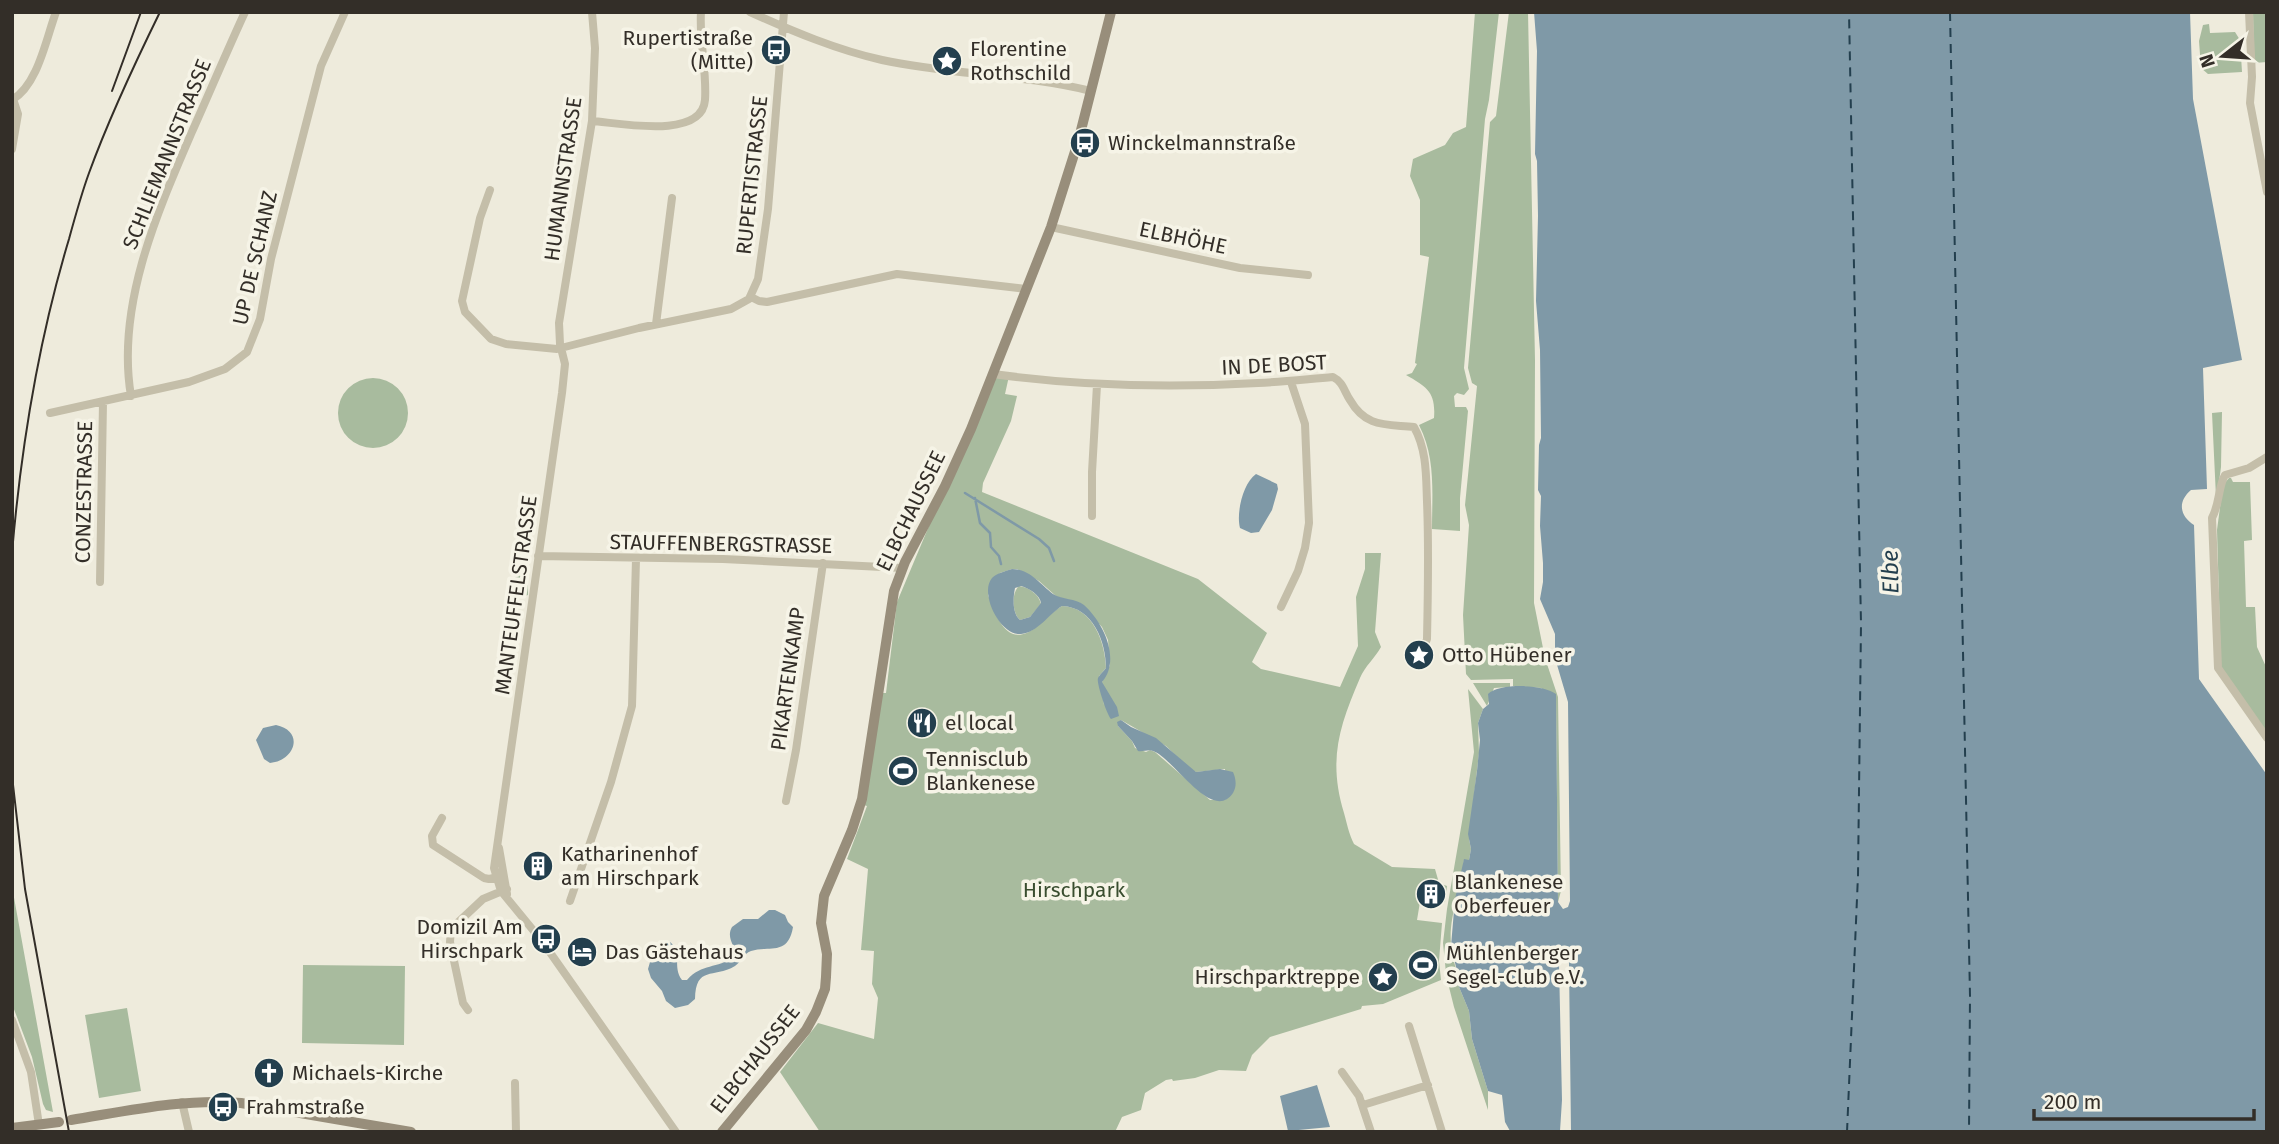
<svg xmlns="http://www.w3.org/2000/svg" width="2279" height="1144" viewBox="0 0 2279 1144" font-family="'Fira Sans',sans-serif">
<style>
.green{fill:#a8bb9e;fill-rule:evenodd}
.water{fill:#7f99a7;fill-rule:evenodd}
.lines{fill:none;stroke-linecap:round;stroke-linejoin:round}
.stream{stroke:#7f99a7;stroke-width:2.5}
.ferry{stroke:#233f4e;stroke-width:2;stroke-dasharray:9 7;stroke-linecap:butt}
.street{stroke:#c4bea9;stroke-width:8}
.secondary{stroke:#988e7b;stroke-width:10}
.tram{stroke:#332e28;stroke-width:2}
.labels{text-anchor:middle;stroke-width:7;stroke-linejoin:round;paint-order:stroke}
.poi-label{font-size:21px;fill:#332e28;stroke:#f6f4e7;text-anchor:start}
.street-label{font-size:21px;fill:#332e28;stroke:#f6f4e7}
.park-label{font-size:21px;fill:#394d2f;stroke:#f6f4e7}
.water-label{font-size:23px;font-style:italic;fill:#233f4e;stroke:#f6f4e7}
</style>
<rect width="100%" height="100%" fill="#eeebdc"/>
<path class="green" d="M1475,12H1499L1489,100L1485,119L1464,368L1469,389L1464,395L1457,393L1454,396L1455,407H1466L1468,411L1460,498V531L1432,529C1432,493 1436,458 1419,425L1434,418C1436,392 1427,387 1406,375L1412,373L1417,364L1415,363L1429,257L1420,255V200L1410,176L1413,159L1445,145L1453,133L1466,127Z
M1509,12H1528L1535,360L1534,603L1545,658L1558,697L1561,891L1558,902L1556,699L1541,688L1513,686V679L1471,680L1466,674L1463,615L1469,525L1465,505L1477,386L1472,383L1468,368L1490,122L1496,116Z
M2253,12H2267V62L2254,63Z
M2209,24L2210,33L2235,32L2240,40L2242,72L2208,74L2201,68L2199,41L2203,25Z
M993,374L1009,376L1005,394L1017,396L1011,421L983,483L982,492L1198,579L1267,633L1252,662L1261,669L1340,687L1358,646L1356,597L1365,569V553H1381L1375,632L1381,647C1375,658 1365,666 1360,678C1339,727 1328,760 1344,813C1347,824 1349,834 1354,844L1392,867L1435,869L1439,883L1447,886L1445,902L1433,904L1420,902L1417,920L1442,923L1439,961L1441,980L1383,1004L1362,1006L1361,1009L1270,1037L1252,1055L1246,1071L1219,1070L1195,1078L1173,1081L1172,1079L1166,1080L1145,1093L1141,1110L1122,1117L1115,1132H820L780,1072L818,1023L874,1039L878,998L872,984L874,951L861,950L868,869L847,859L867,806L860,804L879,693H886L897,602ZM1012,569H1017L1039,581L1057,597L1080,603L1102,627L1108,640L1110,665L1102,682L1104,705L1099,676L1106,668C1105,642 1093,607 1062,606C1053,611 1045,620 1036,627C1008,650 996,617 988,595L1000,573ZM1121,720L1166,746L1191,770L1196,772L1225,769L1227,799L1210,800L1155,752L1150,750L1146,752L1135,748L1132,741L1118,726Z
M338 413a35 35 0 1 1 70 0a35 35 0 1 1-70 0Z
M2222,412L2221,467L2217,497H2216L2212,413Z
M2229,478H2231L2233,482H2250L2252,540L2244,541L2246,607H2255L2257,647L2267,669V733L2221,667L2217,530L2223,485Z
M516,566L528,576V595L512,600Z
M1019,586C1028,587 1039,594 1041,604L1030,617L1020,620C1012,613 1011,593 1019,586Z
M1473,683H1510V687L1494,688L1487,706Z
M1468,689L1483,709L1478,723L1479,753L1469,839L1471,849L1469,860H1464C1460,902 1441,927 1457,971L1446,973L1443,943L1447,909L1474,752Z
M12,888L13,892L53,1112L46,1110L43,1104L32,1057L12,1004Z
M303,965L405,966L404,1045L302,1043Z
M1458,976L1457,982L1469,1011L1472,1039L1488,1091V1110L1454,1007L1447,979Z
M127,1008L141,1091L99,1098L85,1015Z"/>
<path class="water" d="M1534,12H2190L2193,99L2242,360L2203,368L2207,489L2191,490C2177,502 2180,516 2194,525L2199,679L2267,775V1132H1571L1569,963L1564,958L1559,961V964L1562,1100L1560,1131H1510L1505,1122L1502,1095L1488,1091L1472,1039L1469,1011L1457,982V971L1451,946L1455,899L1464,859L1469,860L1471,849L1468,834L1477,771L1480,740L1478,723L1483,709L1489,704L1488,694C1499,683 1544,684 1556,694L1558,902L1563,909L1568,907L1570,901L1568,702L1555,658V634L1540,599L1543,582V563L1540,526L1541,496L1538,490L1539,445L1541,438L1540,350L1536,301L1538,216L1537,161L1535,154L1537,51Z
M1256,474L1277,484L1278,489L1272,510L1259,532L1251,533L1240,528C1236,513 1243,483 1256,474Z
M1012,569C1030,569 1040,584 1053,594C1063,600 1075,598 1084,605C1104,623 1121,660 1102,682L1117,707L1119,716L1111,719C1107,715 1096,682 1098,678C1100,674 1103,672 1106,668C1106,642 1093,607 1062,606C1049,614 1037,633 1021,634C1000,636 979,593 992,578C997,573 1006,571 1012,569ZM1021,586C1029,588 1040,595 1041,603L1030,617L1020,620C1012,613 1013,598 1015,588Z
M1121,720L1131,727L1156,738L1196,772L1220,769L1233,772C1236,779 1237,786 1233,793C1212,824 1173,757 1153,751C1149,749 1143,752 1138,751L1132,741L1118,726L1117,722Z
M276,725C305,731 295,761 270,763L264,759L256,740L263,728Z
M769,910H775L785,915L788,922L793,927C788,957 768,945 751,951C743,954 741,962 735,966C713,979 696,965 695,999L688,1005L675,1008L666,1001L662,991L651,978L648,969L650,962L655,958L661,946L670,942C683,952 672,967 682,980H687C702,963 717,969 734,957C738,947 725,939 732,927L743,919H758Z
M1317,1085L1330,1127L1288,1131L1280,1096Z"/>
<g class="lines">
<path class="stream" d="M965,493L1039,539L1049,548L1054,561
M975,498L980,523L990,533L991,547L999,556L1001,564"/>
<path class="ferry" d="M1950,12L1970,996L1969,1132
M1847,1132L1858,875L1861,624L1849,12"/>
<path class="street" d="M592,12L595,48L592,121L559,323L560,344L565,364L562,393L494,868L501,891L542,941L676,1132
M750,12C792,31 837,50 882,60C951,75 1022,74 1091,91
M2249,12L2252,77L2250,103L2267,192
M12,100C38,85 46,39 56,12
M592,121C619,123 702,140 705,100C707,71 699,41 701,12
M12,149L18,114L13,99
M490,190L480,218L462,301L465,312L491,339L506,344L557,349L639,328L731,309L749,299L758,279L768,209L784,12
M1051,227L1240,268L1308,275
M751,297L759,301L767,302L897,274L1026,289
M656,324L672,198
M993,374C1081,386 1169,388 1258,383C1283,382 1308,379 1333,377C1343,382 1344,391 1350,400C1366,428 1386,424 1414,427C1427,450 1426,476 1427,502C1429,548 1428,594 1427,639L1423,649
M131,396C116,307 156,215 191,134C209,94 226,53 245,12
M50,413L189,382L225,369L247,352L260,319L271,259L321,66L345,12
M2267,457L2249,468L2225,475C2218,487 2220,503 2212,518L2218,668L2267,738
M1092,516V472L1097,385
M538,556L723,559L902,568
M100,582L103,402
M1281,607L1298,571L1305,548L1309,523L1305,424L1291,382
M786,801L796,750L823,563
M442,818L432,836L433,845L484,878L489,879L503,876
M499,848L507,894
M570,901L611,782L632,706L636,559
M468,1010L463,1003L450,942L451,929L483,899L507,889
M12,1020L31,1072L39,1125
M1409,1026L1442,1132
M1342,1072L1359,1096L1371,1132
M515,1083L516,1132
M182,1102L189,1132
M1363,1105L1428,1085"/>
<path class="secondary" d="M71,1120C127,1111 184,1098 241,1103L411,1132
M12,1128L59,1122
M722,1132L806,1030L816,1012L825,989L826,977L827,954L821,923L824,896L852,830L862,799L894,591L905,562L945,486L971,429L1051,227L1078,142L1111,12"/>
<path class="tram" d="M112,91L141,12
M12,553C21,447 38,342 69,239C75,217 81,195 89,173C109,118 134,65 160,12
M12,776L25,889L69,1132"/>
</g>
<defs>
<g id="bus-disc" transform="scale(1.575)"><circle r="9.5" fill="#233f4e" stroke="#f6f4e7"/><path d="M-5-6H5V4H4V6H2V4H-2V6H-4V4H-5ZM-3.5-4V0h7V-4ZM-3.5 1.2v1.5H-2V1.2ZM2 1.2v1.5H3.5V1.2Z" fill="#fff"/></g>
<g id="sight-disc" transform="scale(1.575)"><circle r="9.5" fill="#233f4e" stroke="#f6f4e7"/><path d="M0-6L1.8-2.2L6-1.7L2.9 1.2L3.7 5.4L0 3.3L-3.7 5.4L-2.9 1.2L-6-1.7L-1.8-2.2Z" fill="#fff"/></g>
<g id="restaurant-disc" transform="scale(1.575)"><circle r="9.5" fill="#233f4e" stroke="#f6f4e7"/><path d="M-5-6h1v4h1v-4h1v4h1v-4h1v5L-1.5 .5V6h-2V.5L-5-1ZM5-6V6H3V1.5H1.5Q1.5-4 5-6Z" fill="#fff"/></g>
<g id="stadium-disc" transform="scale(1.575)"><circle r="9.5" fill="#233f4e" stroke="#f6f4e7"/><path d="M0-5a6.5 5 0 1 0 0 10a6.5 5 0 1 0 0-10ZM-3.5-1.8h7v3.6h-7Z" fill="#fff"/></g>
<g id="building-disc" transform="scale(1.575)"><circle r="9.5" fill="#233f4e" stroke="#f6f4e7"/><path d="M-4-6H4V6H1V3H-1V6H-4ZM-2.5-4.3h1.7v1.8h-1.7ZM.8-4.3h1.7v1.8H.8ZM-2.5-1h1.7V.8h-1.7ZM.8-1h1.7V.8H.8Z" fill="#fff"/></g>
<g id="hotel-disc" transform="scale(1.575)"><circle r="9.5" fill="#233f4e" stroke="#f6f4e7"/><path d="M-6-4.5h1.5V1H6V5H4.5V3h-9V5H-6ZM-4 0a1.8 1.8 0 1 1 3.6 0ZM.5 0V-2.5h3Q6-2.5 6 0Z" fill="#fff"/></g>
<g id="church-disc" transform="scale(1.575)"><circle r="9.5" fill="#233f4e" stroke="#f6f4e7"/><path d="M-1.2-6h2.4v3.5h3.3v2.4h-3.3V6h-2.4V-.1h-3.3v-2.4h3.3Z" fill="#fff"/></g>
</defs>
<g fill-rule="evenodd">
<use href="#bus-disc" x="776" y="50"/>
<use href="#sight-disc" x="947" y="61"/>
<use href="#bus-disc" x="1085" y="143"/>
<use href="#sight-disc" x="1419" y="655"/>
<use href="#restaurant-disc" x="922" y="723"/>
<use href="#stadium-disc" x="903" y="771"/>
<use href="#building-disc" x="538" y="866"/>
<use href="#building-disc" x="1431" y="894"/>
<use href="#bus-disc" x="546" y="939"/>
<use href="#hotel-disc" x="582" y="952"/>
<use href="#stadium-disc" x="1423" y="965"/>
<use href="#sight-disc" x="1383" y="977"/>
<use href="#church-disc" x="269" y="1073"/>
<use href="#bus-disc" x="223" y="1107"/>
</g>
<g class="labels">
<g class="poi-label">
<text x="753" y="45" text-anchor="end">Rupertistraße<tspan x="753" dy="24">(Mitte)</tspan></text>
<text x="970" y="56">Florentine<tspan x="970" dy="24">Rothschild</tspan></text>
<text x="1108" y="150">Winckelmannstraße</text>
<text x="1442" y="662">Otto Hübener</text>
<text x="945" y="730">el local</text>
<text x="926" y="766">Tennisclub<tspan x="926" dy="24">Blankenese</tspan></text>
<text x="561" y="861">Katharinenhof<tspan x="561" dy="24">am Hirschpark</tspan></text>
<text x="1454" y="889">Blankenese<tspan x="1454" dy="24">Oberfeuer</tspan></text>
<text x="523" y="934" text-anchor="end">Domizil Am<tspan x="523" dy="24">Hirschpark</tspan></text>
<text x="605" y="959">Das Gästehaus</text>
<text x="1446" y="960">Mühlenberger<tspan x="1446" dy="24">Segel-Club e.V.</tspan></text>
<text x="1360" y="984" text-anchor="end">Hirschparktreppe</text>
<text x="292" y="1080">Michaels-Kirche</text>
<text x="246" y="1114">Frahmstraße</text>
</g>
<g class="street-label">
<text transform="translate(167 154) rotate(-68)" y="7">SCHLIEMANNSTRASSE</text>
<text transform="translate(752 175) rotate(-84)" y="7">RUPERTISTRASSE</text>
<text transform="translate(563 179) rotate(-82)" y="7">HUMANNSTRASSE</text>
<text transform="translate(1183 238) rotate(12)" y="7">ELBHÖHE</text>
<text transform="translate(255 258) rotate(-77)" y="7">UP DE SCHANZ</text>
<text transform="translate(1274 365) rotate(-3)" y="7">IN DE BOST</text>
<text transform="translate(84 492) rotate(-89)" y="7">CONZESTRASSE</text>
<text transform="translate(911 511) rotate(-64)" y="7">ELBCHAUSSEE</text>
<text transform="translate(721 544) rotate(1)" y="7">STAUFFENBERGSTRASSE</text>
<text transform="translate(516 595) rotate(-82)" y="7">MANTEUFFELSTRASSE</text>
<text transform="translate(788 679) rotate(-82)" y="7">PIKARTENKAMP</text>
<text transform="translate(755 1059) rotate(-52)" y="7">ELBCHAUSSEE</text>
</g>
<g class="park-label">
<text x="1074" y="897">Hirschpark</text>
</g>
<g class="water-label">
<text transform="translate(1890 572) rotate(-91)" y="8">Elbe</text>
</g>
</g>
<rect width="2279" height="1144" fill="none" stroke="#332e28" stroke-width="28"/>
<g transform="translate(2223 56) rotate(253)" stroke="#f6f4e7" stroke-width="5" paint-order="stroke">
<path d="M0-5L12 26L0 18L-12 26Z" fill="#332e28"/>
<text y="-10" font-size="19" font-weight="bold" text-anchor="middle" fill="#332e28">N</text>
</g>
<path d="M2034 1109v10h220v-10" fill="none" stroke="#332e28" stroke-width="3.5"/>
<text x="2044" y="1109" font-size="21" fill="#332e28" stroke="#f6f4e7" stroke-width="5" paint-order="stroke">200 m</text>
</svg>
